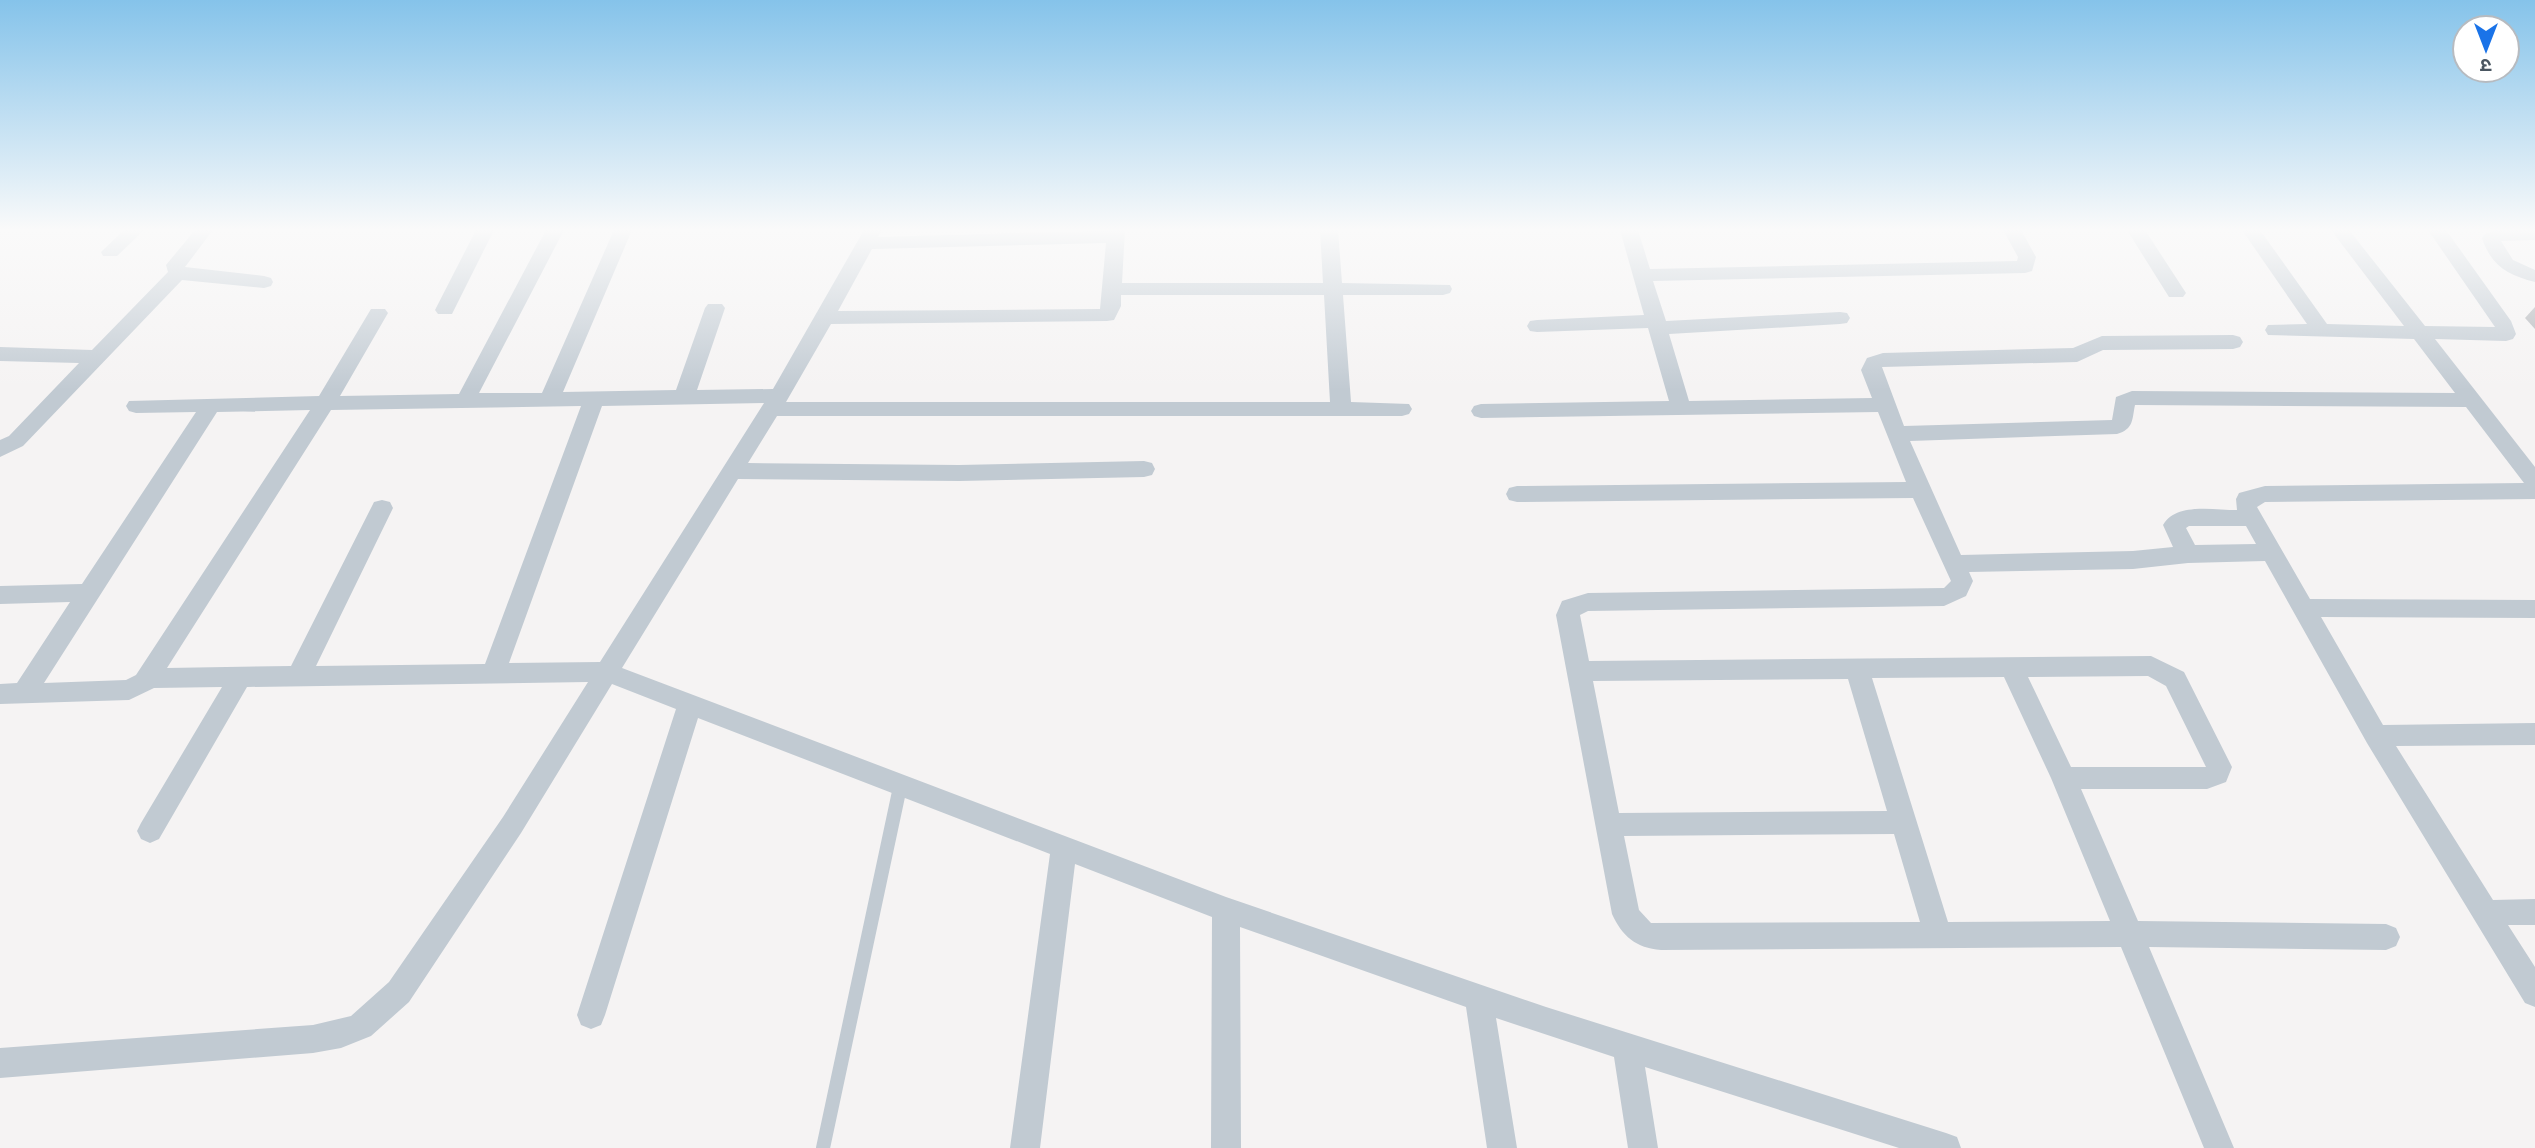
<svg xmlns="http://www.w3.org/2000/svg" width="2535" height="1148" viewBox="0 0 2535 1148" font-family="'PT Sans','Noto Sans Devanagari',sans-serif">
<style>
.lines{fill:none;stroke-linecap:round;stroke-linejoin:round}
.lane{stroke:#c1cad2;stroke-width:14}
.street{fill:#c1cad2;fill-rule:evenodd}
.wall{fill:#b0b2b7}
</style>
<rect width="100%" height="100%" fill="#f5f3f3"/>
<g class="lines">
<path class="lane" d="M823,1148L900,787"/>
<path class="street" d="M124,230H144L117,256H103L101,252Z
M195,230H213L185,267L264,276L271,278L273,282L271,286L264,288L182,280L23,446L0,457V440L9,436L79,363L0,361V347L92,350L168,272L166,265Z
M476,230H494L452,314H438L435,310Z
M546,230H564L479,393H542L614,230H632L563,392L676,390L705,308L708,304H722L725,308L697,390L773,389L864,230H882L878,237L1125,230L1122,283H1323L1320,230H1338L1342,283L1450,285L1452,289L1450,293L1443,295H1343L1351,402L1409,404L1412,409L1409,414L1402,416H777L748,463L959,465L1144,461L1152,463L1155,469L1152,475L1144,477L959,481L738,479L622,668L1226,897L1546,1007L1946,1133L1957,1137L1961,1148H1899L1645,1067L1658,1148H1628L1614,1057L1496,1018L1517,1148H1487L1466,1007L1240,927L1241,1148H1211L1212,917L1075,864L1040,1148H1010L1050,854L698,718L605,1015L601,1025L591,1029L581,1025L577,1015L676,709L612,684L521,833L409,1002L371,1036L341,1048L313,1053L0,1078V1048L313,1025L351,1016L389,982L503,817L588,682L247,687L159,839L150,843L141,839L137,831L141,823L222,687L154,688L129,700L0,704V684L17,683L70,602L0,604V586L82,584L196,412L136,413L129,411L126,406L129,401L319,396L371,309H385L388,313L340,396L459,394ZM1106,243L1100,309L838,311L872,249ZM1121,295H1324L1330,402H786L831,324L1107,321L1114,320L1121,306ZM764,403L600,662L509,663L602,406ZM581,406L485,664L316,666L393,508L390,502L382,500L374,502L371,508L291,666L167,668L331,410ZM310,410L136,675L126,680L44,683L217,412Z
M1620,230H1638L1650,269L2017,261L2018,257L2003,230H2021L2036,257L2032,271L2025,273L1653,281L1666,321L1840,312L1847,313L1850,318L1847,323L1840,324L1669,334L1689,401L1872,398L1861,370L1867,358L1883,353L2073,348L2102,336L2233,335L2240,337L2243,342L2240,347L2233,349L2103,350L2077,362L1882,367L1904,426L2112,420L2116,397L2132,391L2455,393L2414,339L2268,335L2265,330L2268,325L2307,324L2242,230H2260L2327,324L2404,326L2331,230H2349L2425,326L2495,327L2428,230H2446L2511,321L2516,334L2513,339L2506,341L2435,339L2535,467V499L2265,502L2257,507L2310,599L2535,600V618L2321,617L2383,725L2535,723V745L2396,746L2493,900L2535,899V925H2508L2535,967V1007L2525,1003L2367,743L2265,561L2188,563L2133,569L1969,572L1973,581L1966,596L1944,606L1588,611L1580,615L1589,661L2151,656L2184,672L2232,767L2226,782L2207,789H2081L2138,921L2386,924L2396,928L2400,937L2396,946L2386,950L2149,947L2234,1148H2204L2121,947L1661,950C1636,948 1622,936 1612,914L1556,615L1562,601L1588,593L1944,588L1951,581L1913,498L1517,502L1509,500L1506,494L1509,488L1517,486L1906,482L1878,412L1481,418L1474,416L1471,411L1474,406L1481,404L1669,401L1648,328L1537,332L1530,331L1527,326L1530,321L1537,320L1644,315ZM2135,405L2466,407L2524,483L2265,486L2239,493L2236,499L2237,510C2214,510 2176,502 2163,525L2173,547L2133,551L1961,555L1910,441L2117,434C2134,429 2132,419 2135,405ZM2189,526H2246L2256,544L2195,545L2186,528ZM2148,676L2166,686L2206,767H2071L2028,677ZM2004,677L2051,778L2110,921L1948,922L1872,678ZM1848,679L1887,811L1619,813L1593,681ZM1894,834L1920,922L1651,923L1639,910L1624,836Z
M2127,230H2145L2186,293L2183,297H2169Z
M2497,230H2535V240L2501,241L2513,260L2535,270V282C2508,275 2491,266 2482,238L2485,234Z"/>
</g>
<path class="wall" d="M2535,307V329L2525,318Z"/>
<linearGradient id="sky" x2="0" y2="1"><stop stop-color="#85c3ea"/><stop offset="0.59" stop-color="#fafafa"/><stop offset="1" stop-color="#fafafa" stop-opacity="0"/></linearGradient>
<rect width="2535" height="390" fill="url(#sky)"/>
<g transform="translate(2486 49) rotate(180)"><circle r="33" fill="#ffffff" stroke="#b7bbc0" stroke-width="2"/>
<path d="M0-5L12 26L0 18L-12 26Z" fill="#1a73e8"/>
<text y="-10" font-size="19" font-weight="bold" text-anchor="middle" fill="#4a5661">उ</text>
</g>
</svg>
